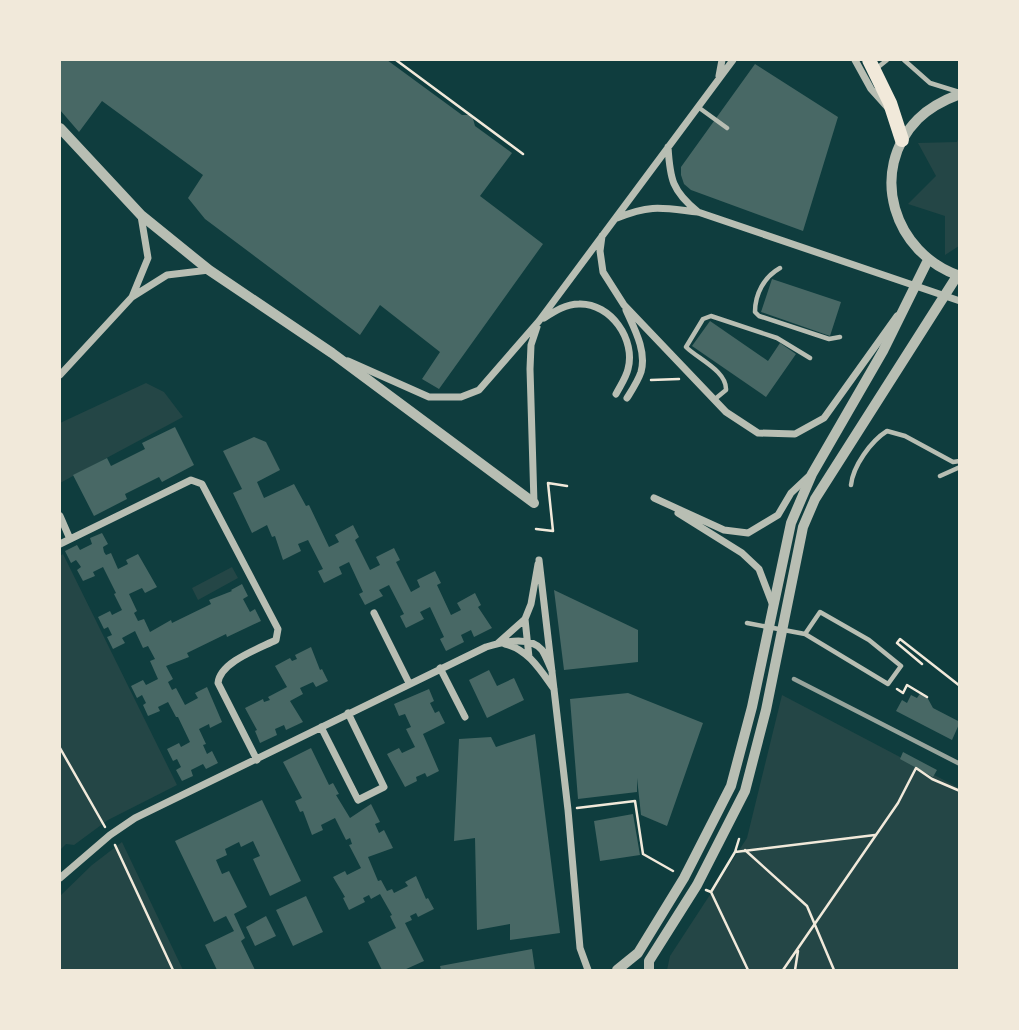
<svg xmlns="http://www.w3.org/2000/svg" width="1019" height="1030" viewBox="0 0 1019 1030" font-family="Signika,sans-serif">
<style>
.green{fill:#244646}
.building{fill:#486865}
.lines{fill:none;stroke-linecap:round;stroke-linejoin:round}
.path{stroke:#f1e9da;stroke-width:2.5}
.service{stroke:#b8beb3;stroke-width:4.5}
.minor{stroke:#b8beb3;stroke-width:7}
.tertiary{stroke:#b8beb3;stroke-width:10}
.motorway{stroke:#f1e9da;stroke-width:14}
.rail{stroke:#97a49c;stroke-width:4.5}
</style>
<rect width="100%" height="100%" fill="#0f3d3e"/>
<path class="green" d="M959,136V246L945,255V216L908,204L936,176L918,143L957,142Z
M146,383L164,392L183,417L60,483V423Z
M63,554L177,785L108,820L74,845L66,844L60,850V556Z
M232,567L238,578L198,600L192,588Z
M782,695L959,788V970H667L670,956L747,838Z
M122,842L183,970H60V896L92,865Z"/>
<path class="building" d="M60,60H387L462,115H472L475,126L512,153L480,196L543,244L439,389L422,379L440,352L380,305L360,335L205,219L188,198L203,175L102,101L79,132L60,110Z
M755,64L838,117L803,231L691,190L684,184L681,175V167Z
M772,279L841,302L830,336L761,312Z
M710,321L768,361L780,343L796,354L766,397L692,346Z
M175,427L194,465L162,482L159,477L125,494L127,499L94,516L73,475L107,458L111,466L145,449L142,443Z
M254,437L266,442L280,470L257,482L264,498L294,484L306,506L309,505L329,547L339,542L335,535L353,525L359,537L355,540L370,570L380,565L376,557L394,548L400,560L396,562L411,592L420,587L417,580L435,571L441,583L437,585L451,615L461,610L457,603L475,593L481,605L478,607L492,628L474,637L471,630L461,635L464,642L446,651L440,639L444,637L430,607L420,612L424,619L406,628L400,616L404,614L389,585L379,590L383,596L365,605L359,594L363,592L349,562L339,567L342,574L324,583L318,571L323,569L308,540L298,544L301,551L283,560L275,536L272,537L267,525L252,533L233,493L242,489L223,451Z
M102,533L108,544L103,547L104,552L106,555L111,553L118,569L128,564L126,560L138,554L157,587L145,593L142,588L129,594L137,611L134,613L138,621L144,619L150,632L171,620L172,623L211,604L209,600L232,591L231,590L242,584L248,596L243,599L250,612L255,609L261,621L227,637L226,634L187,653L189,657L166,666L173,679L168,682L172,690L176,688L185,705L198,698L195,693L207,687L222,722L210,728L209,724L199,729L206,744L203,745L207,754L212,751L218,763L206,769L203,764L191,770L193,776L182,781L176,770L181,767L177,759L173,761L167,749L179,743L181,747L190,742L178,717H176L168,702L158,707L160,711L148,716L143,705L146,703L142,695L137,698L131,686L143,680L146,685L158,679L150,661L155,659L148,646L143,648L135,631L122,638L125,643L113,649L107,637L112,635L108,627L104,629L98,617L110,611L112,615L122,610L114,594L116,593L103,567L93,572L95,576L83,581L77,570L81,567L79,564L76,560L71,563L65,551L77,545L80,550L92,544L90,538Z
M554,590L638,630V662L564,670Z
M311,647L320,670L322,669L328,681L316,687L313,682L300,688L303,694L290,701L303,722L286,730L284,725L275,729L277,735L260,743L255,731L257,730L245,708L263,699L264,702L270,700L268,697L287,687L275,666L290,658L292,661L297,659L295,655Z
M489,670L497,686L514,678L524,700L487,718L469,680Z
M429,689L434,701L430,703L435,713L439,711L445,723L423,734L439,771L427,777L425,773L416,777L417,781L405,787L387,754L399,748L402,753L415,747L406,729L411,727L405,714L399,716L394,704Z
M921,692L927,697L933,708L960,722L952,740L896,711L902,700L907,703L911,695L917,698Z
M628,693L703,723L667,826L641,815L637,778V792L578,799L570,699Z
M535,734L560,933L510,940V924L477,930L475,838L454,841L459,739L491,737L496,747Z
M311,748L329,785L333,783L339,794L336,795L350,818L371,804L380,822L375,824L379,833L384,830L393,848L368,857L378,881L381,880L387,891L392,889L394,893L408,886L405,882L416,876L426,899L428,898L434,909L418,917L416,913L410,916L412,920L405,923L424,961L404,970H382L368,942L396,928L390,916L392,915L380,894L371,899L369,895L363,898L365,902L349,910L343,898L345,897L333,877L345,871L347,875L361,868L349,845L352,844L350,838L346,840L335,818L321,825L323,830L312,835L303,811L300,812L295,801L302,798L283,762Z
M903,752L937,770L933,777L900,759Z
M262,800L301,881L270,896L253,859L260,856L253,841L241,847L239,842L225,849L227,855L216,860L222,874L229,871L247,907L234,914L245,938L241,941L255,970H217L205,945L234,931L226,916L214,922L175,841Z
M633,814L640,855L600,861L594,821Z
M306,896L323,932L293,946L276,910Z
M266,916L276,936L255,946L246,927Z
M532,949L535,970H441L440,966Z"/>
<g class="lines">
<path class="path" d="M396,60L523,154
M651,380L679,379
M536,529L553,531L548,483L567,486
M922,664L897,643L900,639L960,686
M897,689L903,693L907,685L927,697
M60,748L105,827
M577,808L635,801L643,854L673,871
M739,839L735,852L875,835
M115,845L173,970
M745,850L807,906L834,970
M706,890L711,892L735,852
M711,892L748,970
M783,970L898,803L916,768L932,779L960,791
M795,970L798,951"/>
<path class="service" d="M904,60L930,83L959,92
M877,68L887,60
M698,107L727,128
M780,268C764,277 755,294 755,312L759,316L829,339L840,337
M715,399L726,390C727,371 698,359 686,347L703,319L711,316L777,338L810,358
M940,476L960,467
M851,485C853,466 871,441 887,431L905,436L953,462L960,461
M820,612L869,640L901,666L888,684L805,634Z
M747,623L805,634"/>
<path class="minor" d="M855,60L871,89L888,108
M719,76L722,60
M668,147C670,179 672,191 698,212
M617,218C652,204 662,208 698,212L960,301
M602,236L600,251L603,272L624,305L726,412L758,433L795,434L824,418L897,316
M132,297L148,258L141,216
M626,310C634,328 647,351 641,372C638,381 632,390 627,398
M544,318C555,311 566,304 579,304C611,303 636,340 628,369C626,378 620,386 616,394
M348,361L429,397H461L479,390L539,321L733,60
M60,375L132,297L167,275L209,270
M654,498L724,530L748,533L778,515L791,493L808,477
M534,503L530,369L531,345L537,327
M678,513L742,553L759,569L772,603
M60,516L70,539
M60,544L191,480L202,484L278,629L276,640C258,649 220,662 218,683L257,760
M539,560L568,810L580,948L588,970
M374,613L409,683
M525,619L529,657
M498,643L525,619L531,604L538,564
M505,644C528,649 541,671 554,689
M440,668L465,717
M321,727L358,800L384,787L348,713
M60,878L110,835L135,818L486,647C502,642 530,635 542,650C546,656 549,665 552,671"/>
<path class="tertiary" d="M960,94C944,100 930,107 918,119C867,171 894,254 960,276
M60,128L141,215L209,270L332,353L534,503
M617,970L638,953L684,878L731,786L752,707L791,523L812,474L883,351L928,260
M649,970V961L697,885L745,791L766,710L803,527L815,499L957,276"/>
<path class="motorway" d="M869,60L890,103L902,140"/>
<path class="rail" d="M794,679L960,764"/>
</g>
<rect width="1019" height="1030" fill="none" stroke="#f1e9da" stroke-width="122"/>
</svg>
